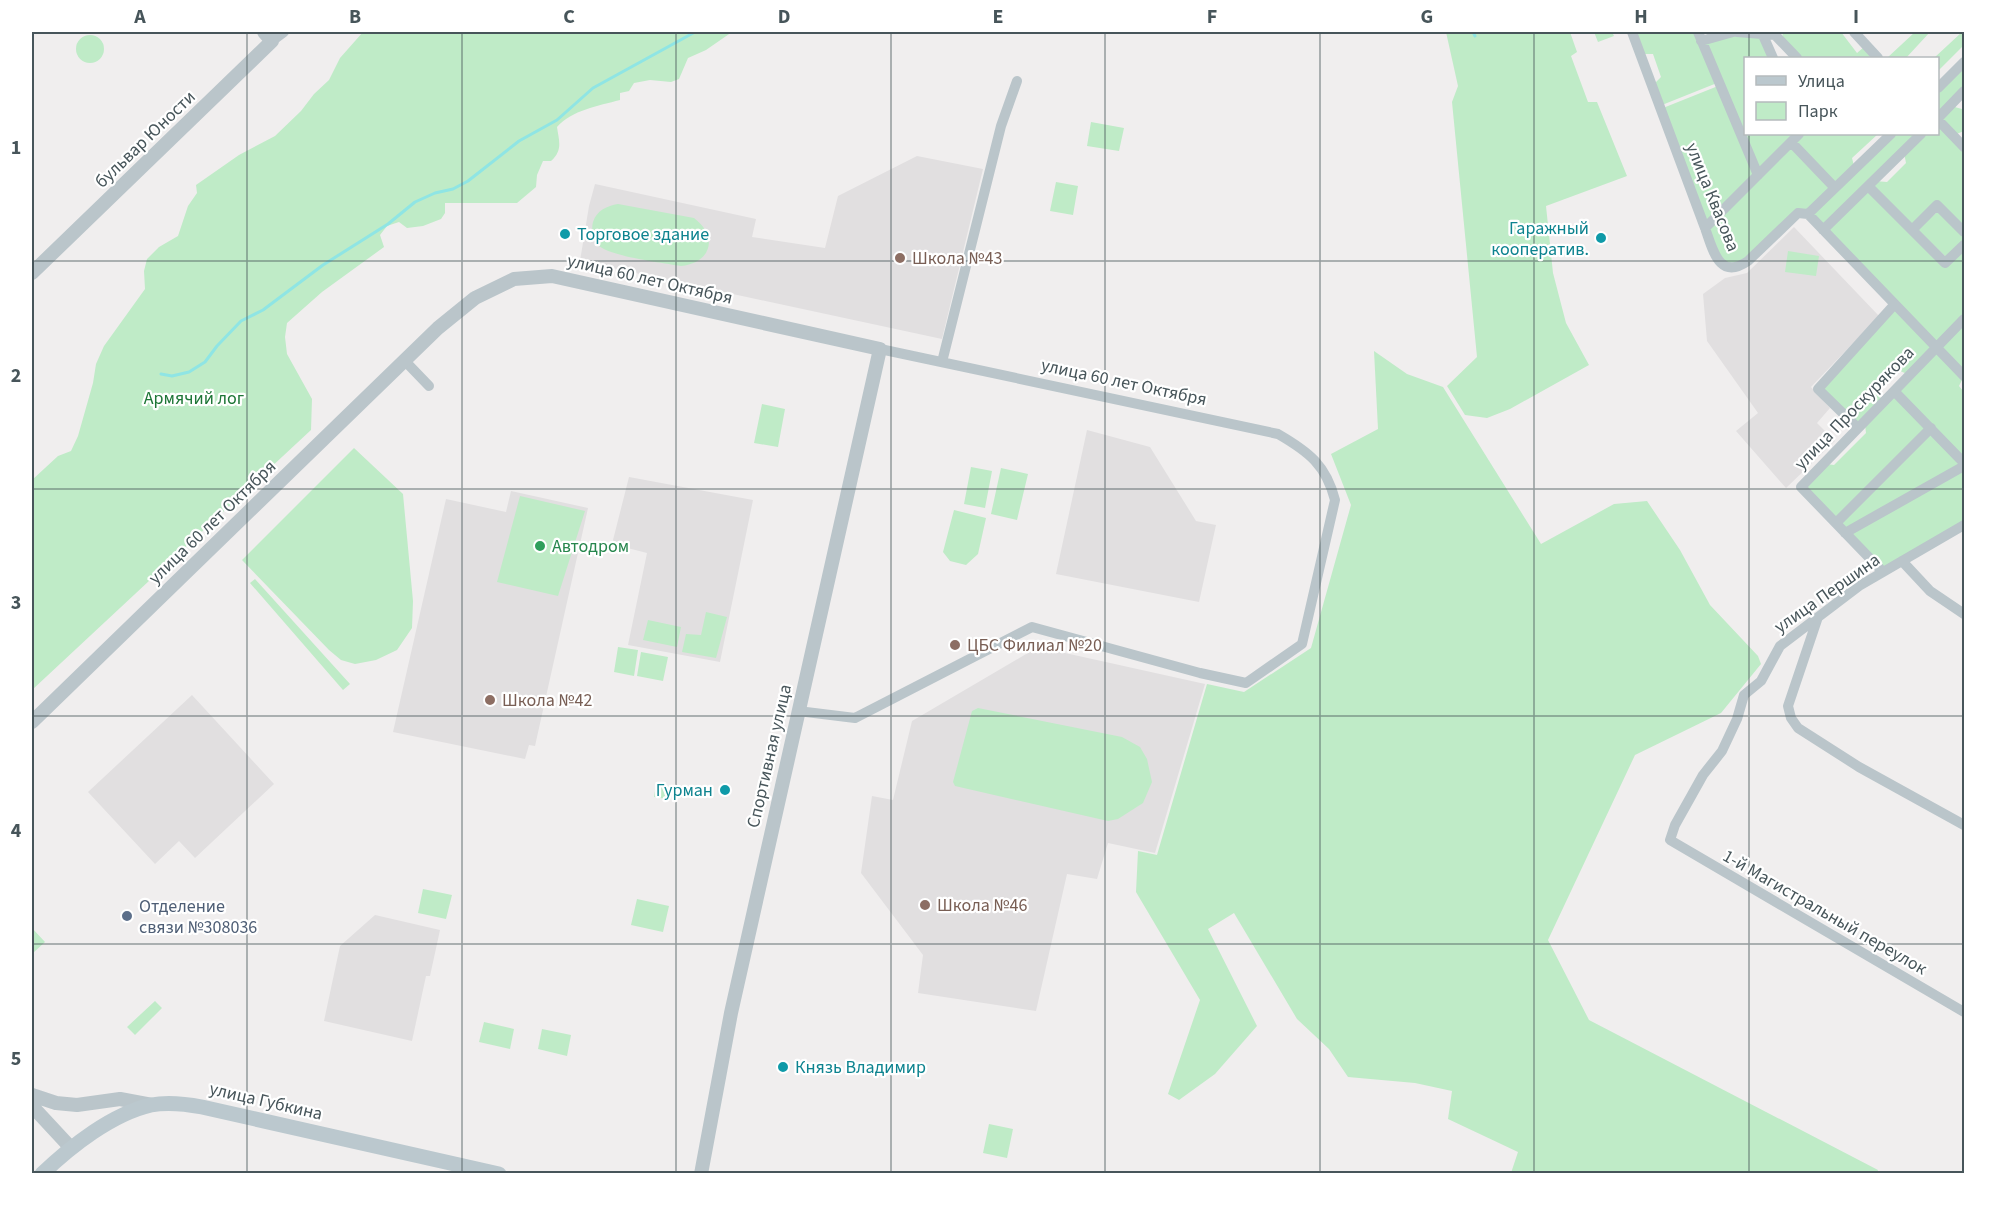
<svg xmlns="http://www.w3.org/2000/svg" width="1996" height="1205" viewBox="0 0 1996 1205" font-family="'Source Sans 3',sans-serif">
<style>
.education{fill:#e1dfe0}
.green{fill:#bfebc7}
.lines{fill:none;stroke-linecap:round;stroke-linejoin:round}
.stream{stroke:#8fe5e4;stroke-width:3}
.minor{stroke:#bac5ca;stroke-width:10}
.tertiary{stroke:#bac5ca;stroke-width:14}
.secondary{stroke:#bbc8ce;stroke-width:15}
.grid{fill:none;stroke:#47555a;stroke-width:1.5;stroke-opacity:0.55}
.culture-dot{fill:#0f9aa8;stroke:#fff;stroke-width:2}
.education-dot{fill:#8d6e63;stroke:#fff;stroke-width:2}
.leisure-dot{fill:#2e9e5b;stroke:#fff;stroke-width:2}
.service-dot{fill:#5c6f8a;stroke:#fff;stroke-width:2}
.labels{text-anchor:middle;stroke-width:4.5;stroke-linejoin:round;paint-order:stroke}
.street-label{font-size:18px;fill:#47555a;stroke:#fff}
.culture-label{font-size:18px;fill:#0d838f;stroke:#fff;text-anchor:end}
.education-label{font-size:18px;fill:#785e54;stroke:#fff;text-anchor:start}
.park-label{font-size:18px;fill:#1e7637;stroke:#fff}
.leisure-label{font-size:18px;fill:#27864d;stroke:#fff;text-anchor:start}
.service-label{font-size:18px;fill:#4e5e75;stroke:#fff;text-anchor:start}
.neatline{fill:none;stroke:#47555a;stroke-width:2}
.grid-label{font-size:20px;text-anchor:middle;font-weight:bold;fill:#47555a}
</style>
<rect width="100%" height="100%" fill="#f0eeee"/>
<path class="education" d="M917,156L983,169L942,339L580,261L589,206L595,184L756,219L752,237L825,248L838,196Z
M1794,227L1879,316L1811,387L1830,408L1817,423L1835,441L1786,488L1736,431L1758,413L1707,341L1703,294L1725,278L1747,273Z
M1087,430L1150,447L1196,521L1216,525L1199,602L1056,574Z
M629,477L753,500L720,662L628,645L647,553L612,544Z
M511,491L588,508L535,746L529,745L525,759L393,732L446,499L506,512Z
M1038,647L1205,684L1155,853L1108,843L1097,879L1067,874L1036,1011L918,993L923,955L861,873L872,796L893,800L912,721Z
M192,695L274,784L195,858L179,841L155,864L88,792Z
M375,915L440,930L430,976H426L412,1041L324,1021L340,946Z"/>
<path class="green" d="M363,32H732L706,50L688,58L679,79L671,82L650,80L634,83L629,91L620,93V100C598,106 572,110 557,127C559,141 563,150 551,161H543L537,175L536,187L517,203H445V213L441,219L423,226L407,228L399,222L387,226L380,235L384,247L322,292L287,323L285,337L287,354L312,399L311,430L32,690V480L58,456L71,451L78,436L93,383L96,364L104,346L145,289L144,271L147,259L159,247L178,236L188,206L197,193L196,185L239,155L275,136L301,111L314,94L329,80L340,58Z
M1446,32H1570L1577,52L1571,56L1588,102H1597L1627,176L1546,206L1553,273L1566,323L1589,365L1510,409L1487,418L1465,415L1447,386L1477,357L1452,102L1458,86Z
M1594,32H1612L1614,36L1598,42Z
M1635,32H1696L1717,83L1662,105L1654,84L1661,77L1653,54H1643Z
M1783,32H1841L1857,53L1864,47L1874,58H1800L1782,39Z
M1915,32H1930L1906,58H1887Z
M1962,32H1964V45L1938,71V58H1934Z
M1734,33L1761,35L1770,58H1746V134H1797L1758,172L1704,42Z
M76 49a14 14 0 1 1 28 0a14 14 0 1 1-28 0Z
M1964,64V89L1938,115V90Z
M1718,86L1756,174L1706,223L1663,108Z
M1951,106L1962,109L1964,106V131L1954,135L1938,119Z
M1091,122L1124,128L1119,151L1087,146Z
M1938,123L1964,150V231L1936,203L1911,227L1870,186L1875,181L1887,182L1906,163L1904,153L1924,134H1938Z
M1804,134H1878L1852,158L1854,166L1835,184L1795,142Z
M1893,134H1919L1823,228L1811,214Z
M1791,146L1832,188L1747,260L1724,264L1708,227Z
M1056,182L1078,186L1073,215L1050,211Z
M1868,188L1945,264L1964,246V316L1936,345L1825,230Z
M618,204L694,218C719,237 711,263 681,266C663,263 608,256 598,245C593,239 591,229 593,222C597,210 607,206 618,204Z
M1936,213H1941L1963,236L1964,240L1946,257L1919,231V228Z
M1788,251L1819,256L1816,276L1785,272Z
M1894,308L1933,347L1907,374L1898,370L1877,392L1882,400L1858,424L1821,389Z
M1964,321V373L1939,347Z
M1374,351L1407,374L1443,387L1541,544L1614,504L1647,501L1680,550L1710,605L1758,656L1761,664L1721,713L1635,755L1548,940L1589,1020L1878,1170L1877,1173H1511L1518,1152L1448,1119L1452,1091L1415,1083L1348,1077L1329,1049L1297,1019L1234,913L1208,929L1257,1026L1215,1074L1179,1100L1168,1094L1200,1000L1136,892L1138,851L1157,855L1207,684L1244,692L1311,648L1351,505L1331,454L1378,429Z
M1937,351L1963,378L1959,386L1964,392V459L1898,391Z
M1895,394L1928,428L1836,520L1804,487L1826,464L1834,465L1866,433L1865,425Z
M762,404L785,409L778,447L754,443Z
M1931,434L1962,464L1845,529L1839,524Z
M354,448L403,494L413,601L412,628L397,650L376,660L355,664L341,660L329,650L242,560Z
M971,467L992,471L985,508L964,504Z
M1001,468L1028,474L1017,520L991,514Z
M1964,469V522L1883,569L1848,533Z
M520,496L585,511L558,596L497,582Z
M954,510L986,518L978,554L966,565L950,561L943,552Z
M255,579L350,684L343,690L250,583Z
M706,612L727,617L716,658L682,652L686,634L701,635Z
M648,620L681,627L677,647L643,640Z
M618,647L638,650L634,676L614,672Z
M641,652L668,657L663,681L637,676Z
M978,708L1122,737L1140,747L1147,759L1152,782L1143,803L1118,819L1108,821L955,786L953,782L972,711Z
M656,785L670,787L666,799L654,797Z
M423,889L452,895L446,919L418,913Z
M637,899L669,906L663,932L631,925Z
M32,928L45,942L33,953L32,952Z
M155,1001L162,1008L135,1035L127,1027Z
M484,1022L514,1029L510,1049L479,1042Z
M542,1029L571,1035L567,1056L538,1049Z
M989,1124L1013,1129L1007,1158L983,1153Z"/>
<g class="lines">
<path class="stream" d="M1473,32L1475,36
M161,374L172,376L189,372L205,362L217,346L241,321L263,310L323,265L388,224L415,202L435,193L453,189L468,181L519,141L557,120L593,88L695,32"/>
<path class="minor" d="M1632,32L1705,228C1713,250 1719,281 1748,261L1798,213L1808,214L1964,376
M1698,32L1758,175
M1737,32L1775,35L1797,58
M1854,32L1878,58
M1762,33L1773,58
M272,41L284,32
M1701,41L1733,32
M1938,88L1964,62
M1938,118L1964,91
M1938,120L1964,147
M1791,142L1835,188
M1868,186L1945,263L1964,245
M1808,214L1891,134
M1705,228L1799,134
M1823,230L1921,134
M1912,230L1937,205L1964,232
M404,360L429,386
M942,362L1001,126L1017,81
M1894,391L1964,463
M1858,428L1818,389L1894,305
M1836,523L1931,428
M1964,525L1859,586L1780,646L1761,681L1744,695L1737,719L1722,751L1703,775L1675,825L1670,840L1964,1012
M1845,533L1964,466
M1902,561L1930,591L1964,614
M1883,572L1801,487L1964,319
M1818,617L1788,706L1791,718L1798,728L1859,767L1964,825
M798,711L855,718L1032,627L1200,673L1246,683L1302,644L1335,500C1326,465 1309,452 1278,434L880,349"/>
<path class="tertiary" d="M32,273L272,41L264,32
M32,722L438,328L475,298L514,279L552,276L880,349L731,1013L701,1174
M32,1095L56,1103L77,1105L120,1099L152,1105
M32,1106L71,1148"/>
<path class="secondary" d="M42,1174C71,1146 112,1114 151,1105C167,1102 186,1104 202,1107L499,1174"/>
</g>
<path class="grid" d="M247,32V1174M462,32V1174M676,32V1174M891,32V1174M1105,32V1174M1320,32V1174M1534,32V1174M1749,32V58M1749,134V1174M32,261H1964M32,489H1964M32,716H1964M32,944H1964"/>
<g class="culture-dot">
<circle cx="565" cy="234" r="6"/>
<circle cx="1601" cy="238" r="6"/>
<circle cx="725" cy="790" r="6"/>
<circle cx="783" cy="1067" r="6"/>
</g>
<g class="education-dot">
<circle cx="900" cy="258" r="6"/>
<circle cx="955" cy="645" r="6"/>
<circle cx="490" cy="700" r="6"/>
<circle cx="925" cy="905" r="6"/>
</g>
<circle class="leisure-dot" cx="540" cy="546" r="6"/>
<circle class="service-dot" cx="127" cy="916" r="6"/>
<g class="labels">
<g class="street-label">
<text transform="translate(145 139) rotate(-44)" y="6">бульвар Юности</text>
<text transform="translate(1713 197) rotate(68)" y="6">улица Квасова</text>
<text transform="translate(650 279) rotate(13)" y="6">улица 60 лет Октября</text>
<text transform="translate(1124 382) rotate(12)" y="6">улица 60 лет Октября</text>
<text transform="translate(1854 408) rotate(-46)" y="6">улица Проскурякова</text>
<text transform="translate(212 522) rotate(-44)" y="6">улица 60 лет Октября</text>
<text transform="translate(1827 593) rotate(-35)" y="6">улица Першина</text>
<text transform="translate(769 756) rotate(-77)" y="6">Спортивная улица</text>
<text transform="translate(1825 912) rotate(30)" y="6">1-й Магистральный переулок</text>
<text transform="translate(266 1101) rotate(13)" y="6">улица Губкина</text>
</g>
<g class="culture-label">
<text x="1589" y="234">Гаражный<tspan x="1589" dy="21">кооператив.</tspan></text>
<text x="577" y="240" text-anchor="start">Торговое здание</text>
<text x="713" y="796">Гурман</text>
<text x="795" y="1073" text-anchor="start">Князь Владимир</text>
</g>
<g class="education-label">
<text x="912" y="264">Школа №43</text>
<text x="967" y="651">ЦБС Филиал №20</text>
<text x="502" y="706">Школа №42</text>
<text x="937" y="911">Школа №46</text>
</g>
<g class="park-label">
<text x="194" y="404">Армячий лог</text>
</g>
<g class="leisure-label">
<text x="552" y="552">Автодром</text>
</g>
<g class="service-label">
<text x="139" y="912">Отделение<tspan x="139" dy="21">связи №308036</tspan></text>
</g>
</g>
<rect width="1996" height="1205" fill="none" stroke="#ffffff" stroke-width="66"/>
<rect x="1744" y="57" width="195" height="78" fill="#ffffff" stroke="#b5bbbd" stroke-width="1.5"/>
<rect x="1756" y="76" width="30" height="9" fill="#bbc8ce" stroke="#b5bbbd" stroke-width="1.5"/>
<text x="1798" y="87" font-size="18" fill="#47555a">Улица</text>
<rect x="1756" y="102" width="30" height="18" fill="#bfebc7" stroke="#b5bbbd" stroke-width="1.5"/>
<text x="1798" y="117" font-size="18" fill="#47555a">Парк</text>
<rect x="33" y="33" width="1930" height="1139" class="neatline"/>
<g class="grid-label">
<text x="140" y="23">A</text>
<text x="355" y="23">B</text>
<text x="569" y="23">C</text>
<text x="784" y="23">D</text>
<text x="998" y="23">E</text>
<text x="1212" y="23">F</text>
<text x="1427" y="23">G</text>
<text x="1641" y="23">H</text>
<text x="1856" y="23">I</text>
<text x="16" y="154">1</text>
<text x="16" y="382">2</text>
<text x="16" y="609">3</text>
<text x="16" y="837">4</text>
<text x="16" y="1065">5</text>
</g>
</svg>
